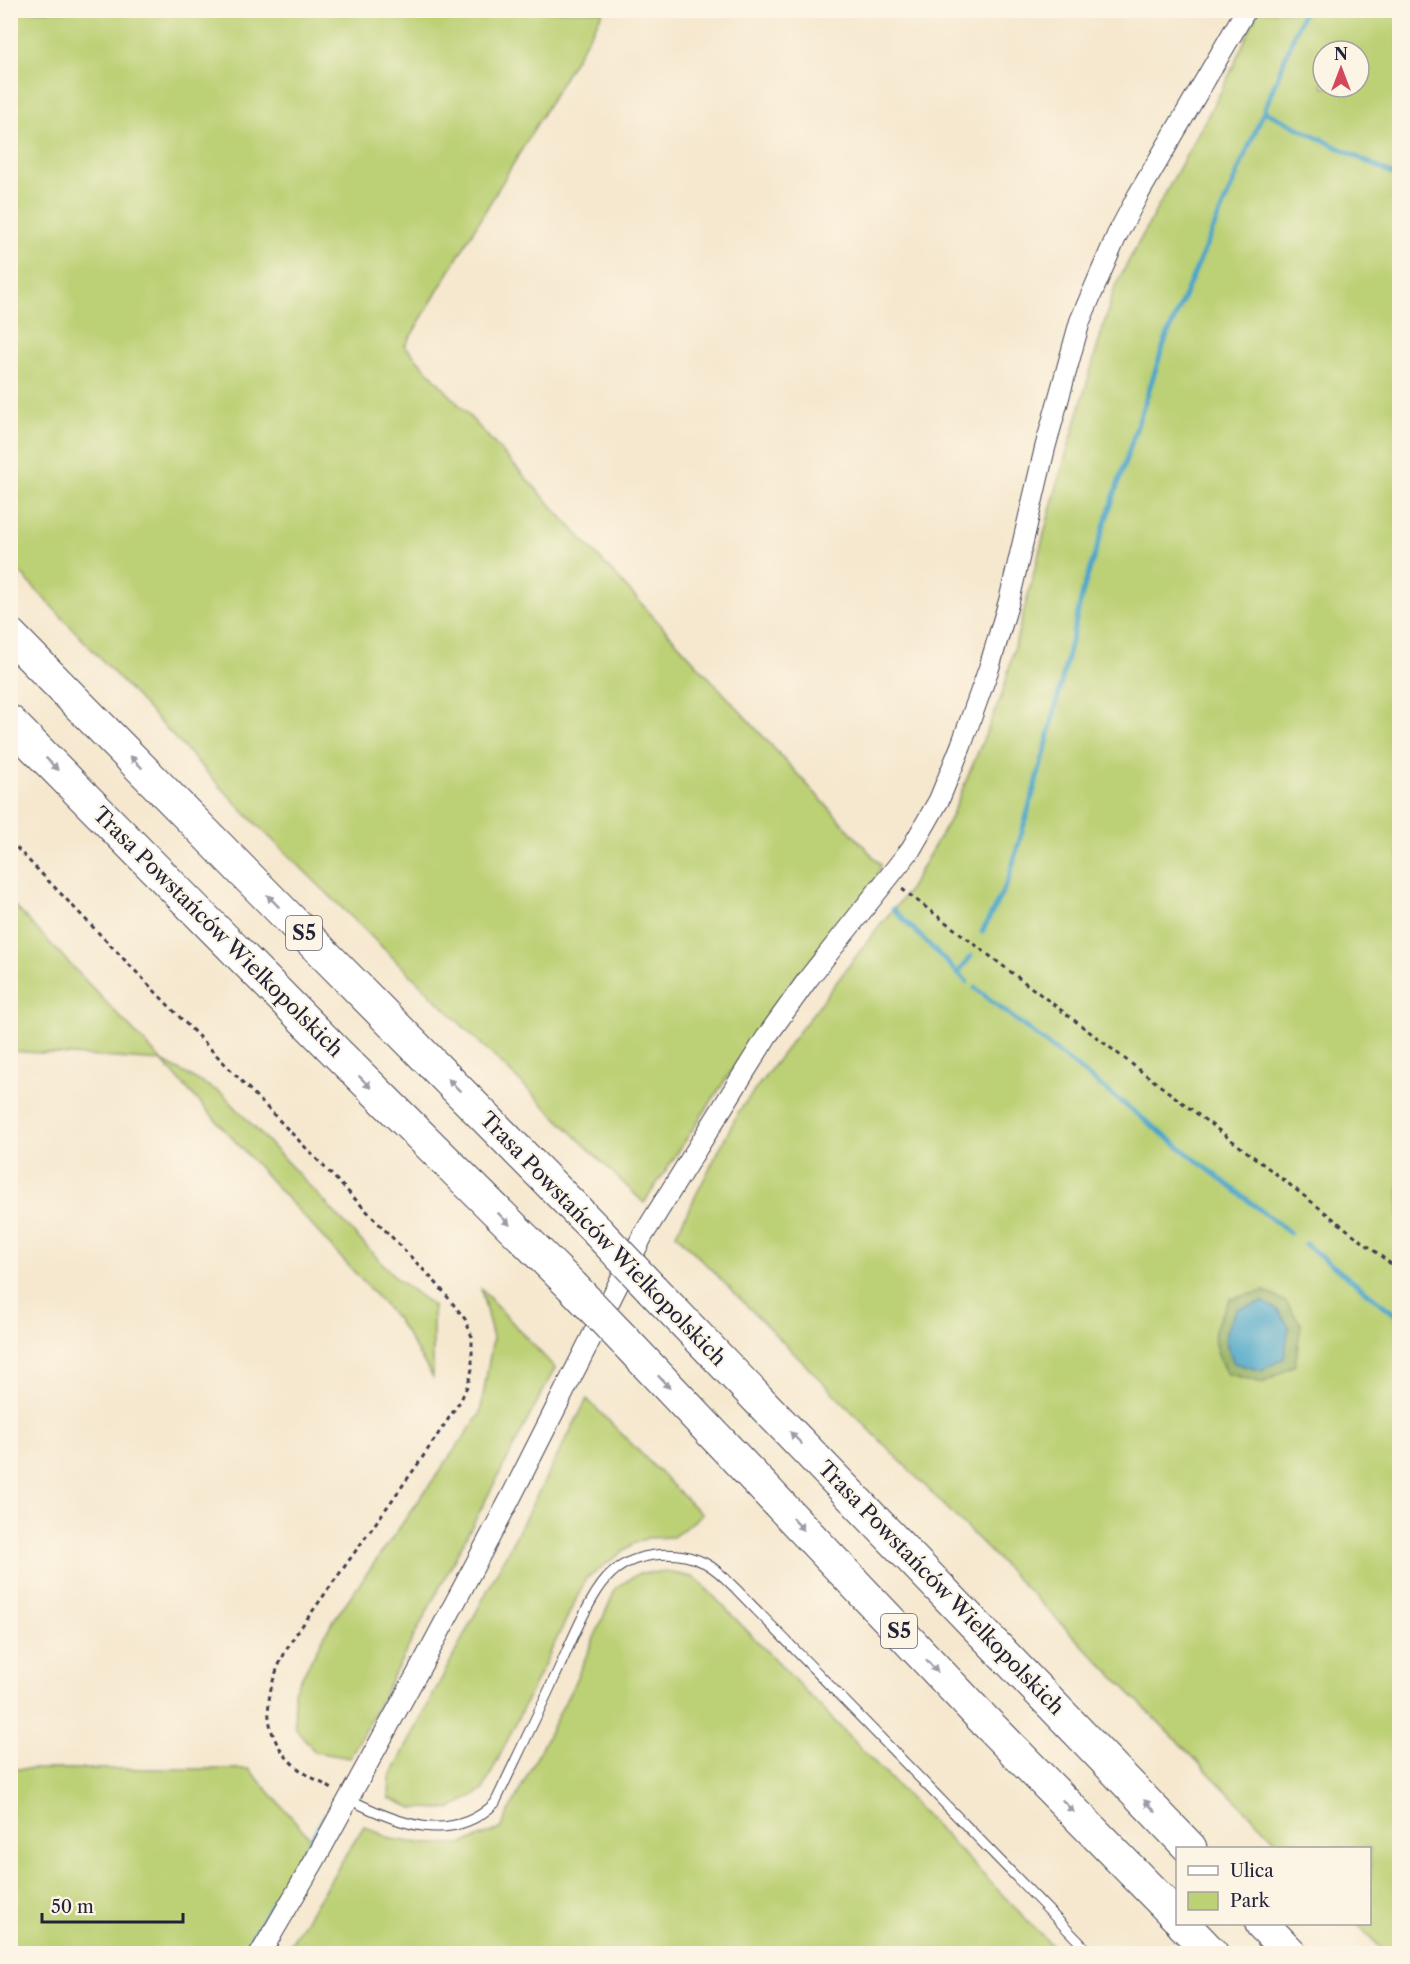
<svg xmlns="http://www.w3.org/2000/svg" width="1410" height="1964" viewBox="0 0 1410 1964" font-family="'Libre Caslon Text',serif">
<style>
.green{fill:#bcd074;stroke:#6f7958;stroke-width:1.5;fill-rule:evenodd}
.forest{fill:#95b266;stroke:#5c6a50;stroke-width:1.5}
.water{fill:#49a5c7;stroke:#366481;stroke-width:1.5}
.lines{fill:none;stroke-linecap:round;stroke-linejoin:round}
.stream{stroke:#49a5c7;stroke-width:5}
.lane-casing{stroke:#424051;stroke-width:11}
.street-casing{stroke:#424051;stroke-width:22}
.highway-casing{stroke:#424051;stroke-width:35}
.path{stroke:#424051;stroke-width:3;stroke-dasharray:4.5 4.5;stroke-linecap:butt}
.lane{stroke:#fff;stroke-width:9}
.street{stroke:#fff;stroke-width:20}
.highway{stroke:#fff;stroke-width:33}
.highway-bridge-casing{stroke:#424051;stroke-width:35;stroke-linecap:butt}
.highway-bridge{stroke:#fff;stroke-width:33}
.oneway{fill:#9c9ca7}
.labels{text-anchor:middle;stroke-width:4.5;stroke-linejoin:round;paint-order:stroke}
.shield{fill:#fcf5e5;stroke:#63616e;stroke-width:1.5}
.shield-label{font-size:20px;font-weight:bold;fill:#22223b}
.street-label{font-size:21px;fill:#22223b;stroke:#fcf5e5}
</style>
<rect width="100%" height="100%" fill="#fcf5e5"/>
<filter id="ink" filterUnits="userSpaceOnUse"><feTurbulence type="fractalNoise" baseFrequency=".0167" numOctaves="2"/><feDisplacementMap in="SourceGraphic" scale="12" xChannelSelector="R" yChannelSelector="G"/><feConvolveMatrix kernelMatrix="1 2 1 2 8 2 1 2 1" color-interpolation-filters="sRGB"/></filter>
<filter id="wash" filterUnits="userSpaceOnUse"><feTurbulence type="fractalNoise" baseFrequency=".008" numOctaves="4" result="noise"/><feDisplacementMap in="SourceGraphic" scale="24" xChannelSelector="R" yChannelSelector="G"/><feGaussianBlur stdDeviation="1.35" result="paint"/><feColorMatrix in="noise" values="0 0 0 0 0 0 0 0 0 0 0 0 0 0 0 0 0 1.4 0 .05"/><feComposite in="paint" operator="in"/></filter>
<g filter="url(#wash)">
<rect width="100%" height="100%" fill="#f6e8cf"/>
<path class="green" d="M11,11H604L405,346L881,865L876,879L767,1017L644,1203L246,814L11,563Z
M1258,11H1399V1953H1386L1357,1924H1370V1848H1283L676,1234L739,1111L879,926L907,893L950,819L1002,695L1050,511L1115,286L1227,80ZM1323,51H1359V87H1323Z
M10,901L162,1061L223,1094L397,1279L433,1306V1377L397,1319L162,1061L11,1051Z
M481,1289L555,1368L350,1758L315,1752L295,1727L294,1691L331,1624L480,1414L493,1338Z
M587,1399L702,1515L673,1537L647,1538L633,1544L586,1579L483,1790L450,1809L413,1808L389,1798L390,1778Z
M668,1572L696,1578L1059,1953H285L364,1826L391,1839L427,1844H462L500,1829L573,1686L616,1588L639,1573Z
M11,1769H249L311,1839L242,1953H11Z"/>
<path class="forest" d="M1264,1291L1286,1302L1301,1324L1295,1365L1263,1383L1226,1373C1209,1338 1211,1332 1230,1299Z"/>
<path class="water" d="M1263,1302L1278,1310L1289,1327L1284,1358L1262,1371L1234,1363C1222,1338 1223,1333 1237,1309Z"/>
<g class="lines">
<path class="stream" d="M1264,111L1400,178
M893,909L967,982
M982,932L1008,881L1045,751L1084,587L1165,341L1264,111L1304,10
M957,974L971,956
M975,988L1290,1233
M1305,1244L1400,1318
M242,1954L326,1815"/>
</g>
</g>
<g filter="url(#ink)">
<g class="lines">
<g class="lane-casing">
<path id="lane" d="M349,1799C396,1823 451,1846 495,1803C515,1761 535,1720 554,1679C568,1650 587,1600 607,1578C630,1552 675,1548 705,1563C717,1569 727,1580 736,1589L1091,1954"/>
</g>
<g class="street-casing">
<path id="street" d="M260,1954L315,1860L424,1661L511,1497L642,1237L767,1036L808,979L911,849L939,800L961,746L989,668L1009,601L1045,448L1080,321L1117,235L1138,195L1246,10"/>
</g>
<g class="highway-casing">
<path id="highway" d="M10,635L598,1232
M10,722L338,1054L572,1286
M652,1289L1190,1848
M624,1340L983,1719L1178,1918
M1183,1924L1212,1954
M1262,1924L1291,1954"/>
</g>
<path class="path" d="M10,841L438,1285L465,1319L472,1337V1369L468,1384L461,1400L418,1464L294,1637C268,1678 253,1727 294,1765C305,1775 321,1782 334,1790
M902,889L1276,1174L1400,1271"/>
<use href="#lane" class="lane"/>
<use href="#street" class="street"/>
<use href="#highway" class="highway"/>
<g class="highway-bridge-casing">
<path id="highway-bridge" d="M598,1232L652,1289
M572,1286L624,1340"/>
</g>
<use href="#highway-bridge" class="highway-bridge"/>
</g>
<defs><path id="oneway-solid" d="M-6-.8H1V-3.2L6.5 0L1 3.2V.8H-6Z" transform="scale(1.5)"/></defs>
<g class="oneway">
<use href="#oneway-solid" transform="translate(136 762) rotate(-135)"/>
<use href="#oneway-solid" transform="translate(52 764) rotate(45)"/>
<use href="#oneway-solid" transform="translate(273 901) rotate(-135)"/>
<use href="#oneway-solid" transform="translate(365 1082) rotate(45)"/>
<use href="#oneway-solid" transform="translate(454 1085) rotate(-135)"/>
<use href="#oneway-solid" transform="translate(504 1219) rotate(45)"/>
<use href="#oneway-solid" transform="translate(664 1382) rotate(47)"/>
<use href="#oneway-solid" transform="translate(796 1438) rotate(-134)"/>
<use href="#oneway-solid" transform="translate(798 1524) rotate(47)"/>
<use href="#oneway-solid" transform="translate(932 1666) rotate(47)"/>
<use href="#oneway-solid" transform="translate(1068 1806) rotate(46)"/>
<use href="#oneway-solid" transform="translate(1150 1806) rotate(-134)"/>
</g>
</g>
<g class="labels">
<g class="shield">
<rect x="286" y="916" width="36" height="34" rx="4.5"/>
<rect x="881" y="1614" width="36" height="34" rx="4.5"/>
</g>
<g class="shield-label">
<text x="304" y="940">S5</text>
<text x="899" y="1638">S5</text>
</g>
<g class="street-label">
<text transform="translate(218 932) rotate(45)" y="7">Trasa Powstańców Wielkopolskich</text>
<text transform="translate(603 1239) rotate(46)" y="7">Trasa Powstańców Wielkopolskich</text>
<text transform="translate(941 1588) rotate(46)" y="7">Trasa Powstańców Wielkopolskich</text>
</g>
</g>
<rect width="1410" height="1964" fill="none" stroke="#fcf5e5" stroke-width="36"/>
<rect x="1176" y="1847" width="195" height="78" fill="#fcf5e5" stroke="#a5a1a1" stroke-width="1.5"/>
<rect x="1188" y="1866" width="30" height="9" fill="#ffffff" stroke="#a5a1a1" stroke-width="1.5"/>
<text x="1230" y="1877" font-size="18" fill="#22223b">Ulica</text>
<rect x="1188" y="1892" width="30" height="18" fill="#bcd074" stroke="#a5a1a1" stroke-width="1.5"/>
<text x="1230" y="1907" font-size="18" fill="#22223b">Park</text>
<g transform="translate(1341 69)"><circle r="28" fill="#fcf5e5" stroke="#a5a1a1" stroke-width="1.5"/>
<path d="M0-4.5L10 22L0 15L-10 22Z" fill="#d1495b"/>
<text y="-9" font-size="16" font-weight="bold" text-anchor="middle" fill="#22223b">N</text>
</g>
<path d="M42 1913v9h141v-9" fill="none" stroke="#22223b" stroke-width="3"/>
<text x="51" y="1913" font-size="18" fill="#22223b" stroke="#fcf5e5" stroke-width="4.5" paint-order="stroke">50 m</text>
</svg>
